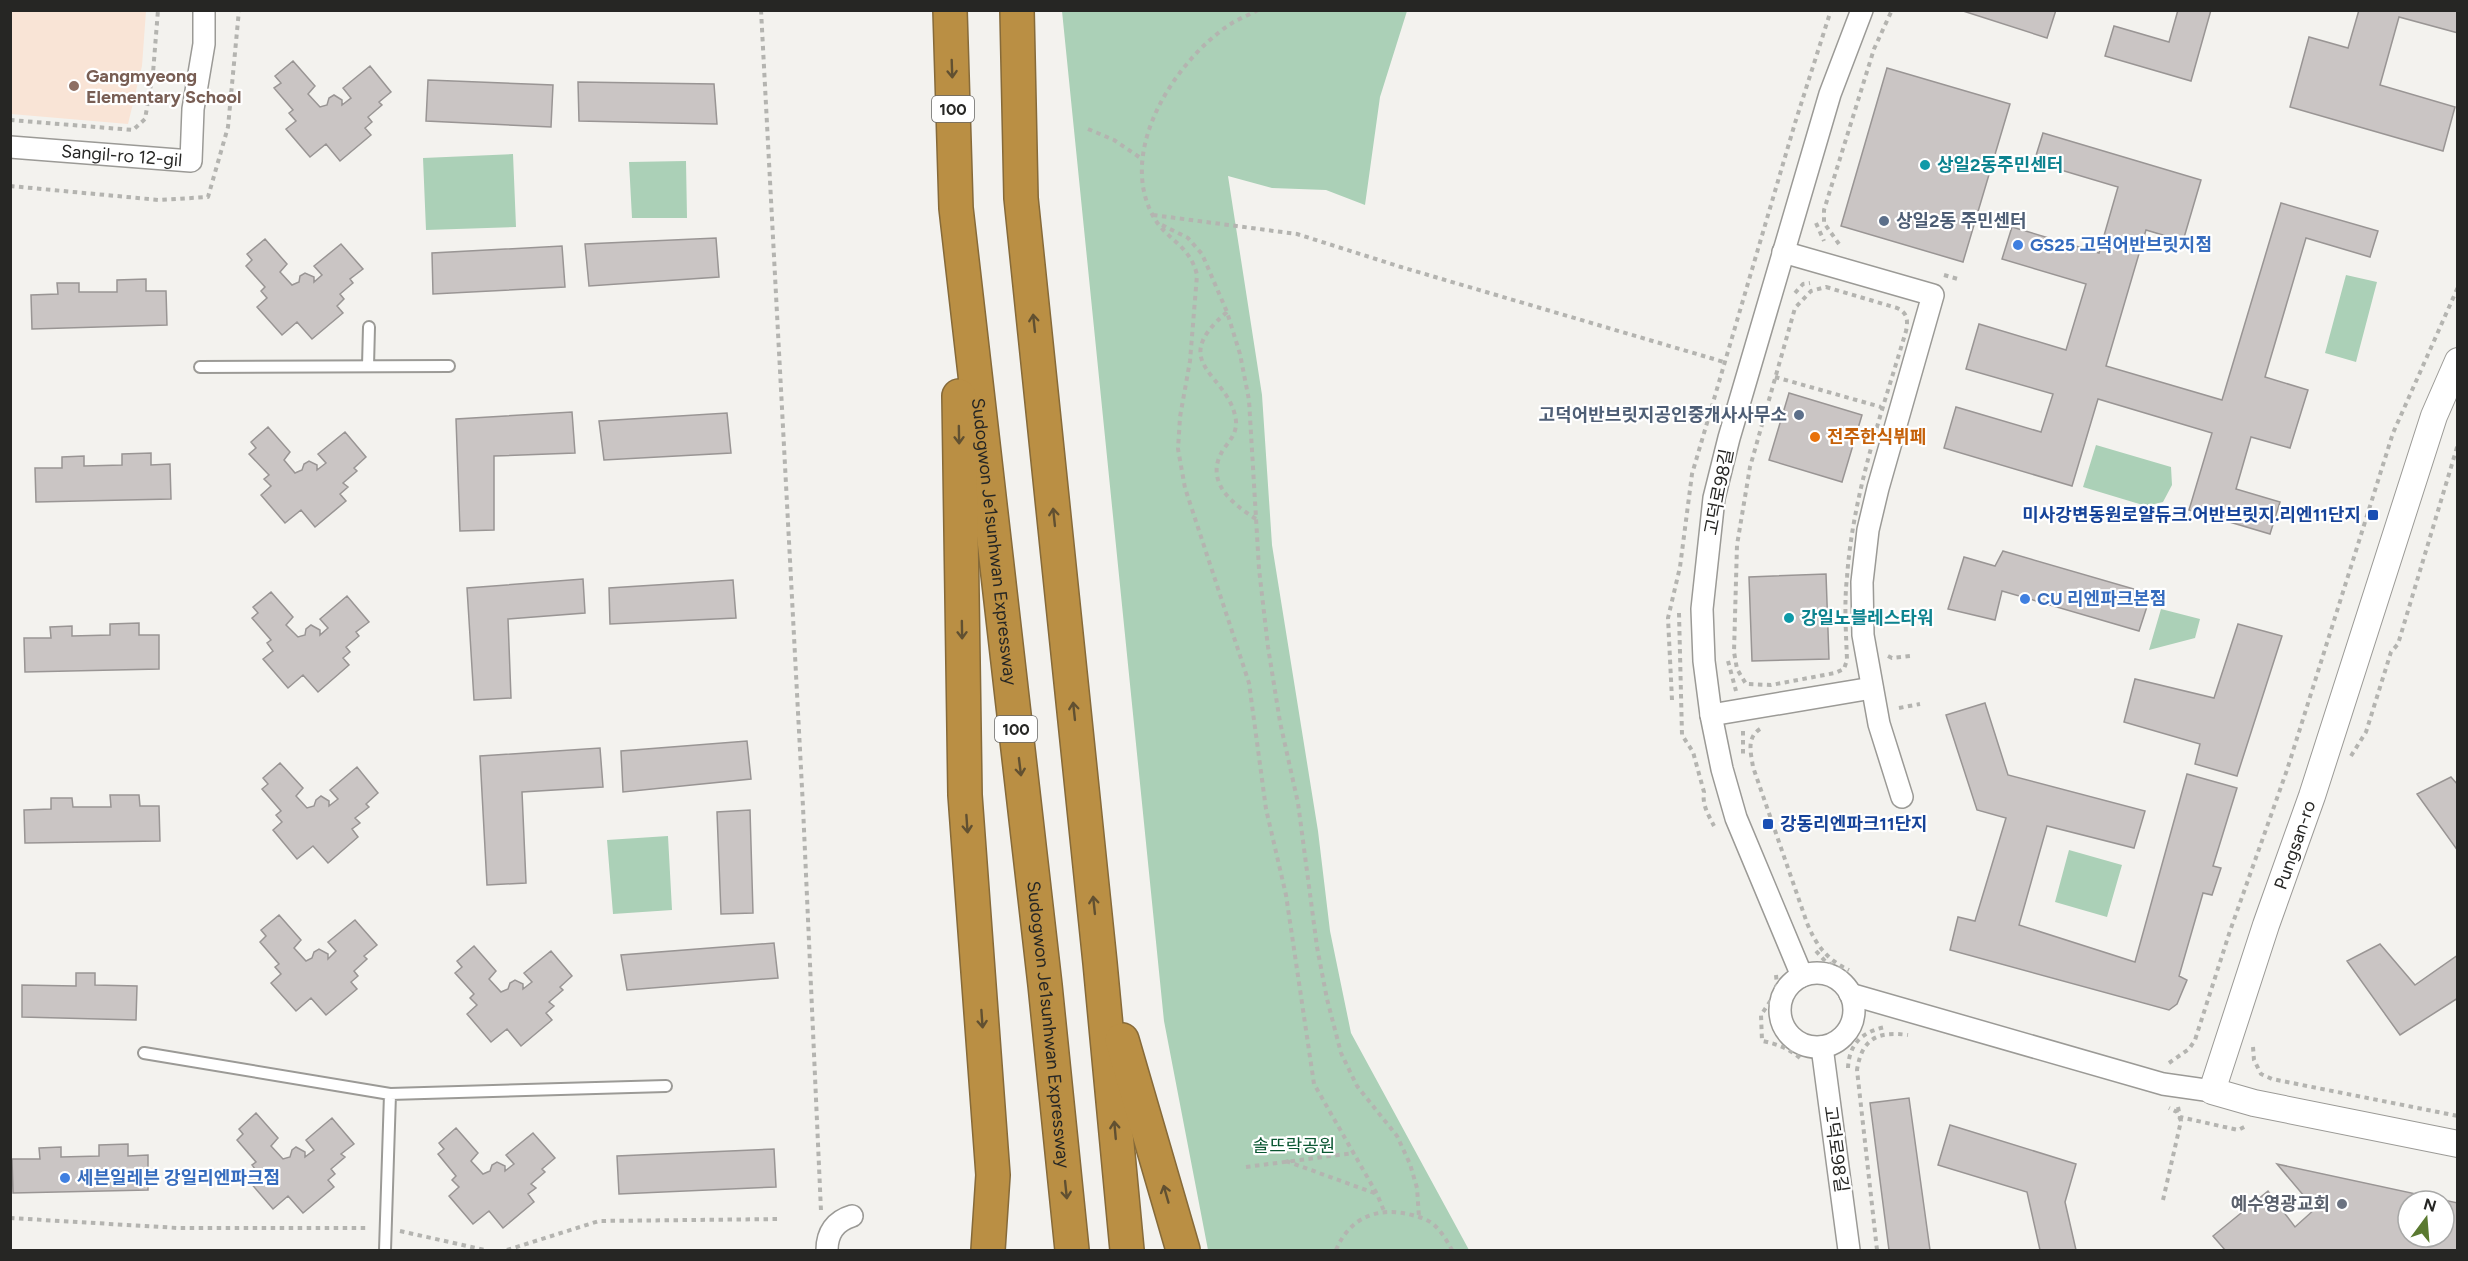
<svg xmlns="http://www.w3.org/2000/svg" width="2468" height="1261" viewBox="0 0 2468 1261" font-family="Figtree,'Noto Sans KR',sans-serif">
<style>
.education{fill:#f9e4d6}
.green{fill:#abd0b7}
.building{fill:#cac5c4;stroke:#999594;stroke-width:1.5;fill-rule:evenodd}
.lines{fill:none;stroke-linecap:round;stroke-linejoin:round}
.service-casing{stroke:#9b9a96;stroke-width:14}
.minor-casing{stroke:#9b9a96;stroke-width:24}
.tertiary-casing{stroke:#9b9a96;stroke-width:28}
.motorway-casing{stroke:#866a39;stroke-width:36}
.path{stroke:#b4b4b0;stroke-width:4;stroke-dasharray:4.5 4.5;stroke-linecap:butt}
.service{stroke:#fff;stroke-width:10}
.minor{stroke:#fff;stroke-width:21}
.tertiary{stroke:#fff;stroke-width:26}
.motorway{stroke:#ba8f44;stroke-width:33}
.oneway{stroke:#615031}
.education-dot{fill:#8d6e63;stroke:#fff;stroke-width:2}
.culture-dot{fill:#0f9aa8;stroke:#fff;stroke-width:2}
.service-dot{fill:#5c6f8a;stroke:#fff;stroke-width:2}
.shop-dot{fill:#3f7fe0;stroke:#fff;stroke-width:2}
.food-dot{fill:#e8710a;stroke:#fff;stroke-width:2}
.transit-dot{fill:#1a4fb4;stroke:#fff;stroke-width:2}
.worship-dot{fill:#6b7280;stroke:#fff;stroke-width:2}
.labels{text-anchor:middle;stroke-width:4.5;stroke-linejoin:round;paint-order:stroke}
.shield{fill:#fff;stroke:#676766;stroke-width:1.5}
.shield-label{font-size:16px;font-weight:bold;fill:#262624}
.education-label{font-size:18px;font-weight:bold;fill:#785e54;stroke:#fff;text-anchor:start}
.street-label{font-size:18px;fill:#262624;stroke:#fff}
.culture-label{font-size:18px;font-weight:bold;fill:#0d838f;stroke:#fff;text-anchor:start}
.service-label{font-size:18px;font-weight:bold;fill:#4e5e75;stroke:#fff;text-anchor:start}
.shop-label{font-size:18px;font-weight:bold;fill:#366cbe;stroke:#fff;text-anchor:start}
.food-label{font-size:18px;font-weight:bold;fill:#c56008;stroke:#fff;text-anchor:start}
.transit-label{font-size:18px;font-weight:bold;fill:#164399;stroke:#fff;text-anchor:end}
.park-label{font-size:18px;fill:#095631;stroke:#fff}
.worship-label{font-size:18px;font-weight:bold;fill:#5b616d;stroke:#fff;text-anchor:end}
</style>
<rect width="100%" height="100%" fill="#f3f2ee"/>
<path class="education" d="M10,11H146L142,66L128,124L11,114Z"/>
<path class="green" d="M1062,11H1407L1380,97L1365,205L1326,190L1272,188L1228,176L1262,395L1272,545L1318,831L1330,931L1351,1033L1469,1250H1208L1164,1021Z
M513,154L516,227L426,230L423,158Z
M686,161L687,218H632L629,162Z
M2346,275L2377,282L2356,362L2325,353Z
M2096,445L2171,467L2172,485L2163,502L2146,506L2083,487Z
M2161,609L2200,619L2195,638L2149,650Z
M668,836L672,910L613,914L607,840Z
M2069,850L2122,865L2107,917L2055,902Z"/>
<path class="building" d="M1960,10H2056L2047,38Z
M2178,10H2211L2191,81L2105,56L2114,26L2169,42Z
M2359,10H2458V33L2399,17L2380,85L2455,107L2443,151L2290,107L2309,37L2348,48Z
M293,61L315,86L308,94L320,107L327,105L329,98L334,95L342,100V105L351,98L343,88L370,66L391,92L379,102L382,105L368,117L372,122L365,128L371,135L340,161L326,144L310,157L286,129L296,121L289,113L293,110L274,88L281,83L275,76Z
M1887,68L2010,104L1963,262L1841,226Z
M428,80L553,85L551,127L426,121Z
M578,82L714,84L717,124L579,121Z
M2043,133L2201,180L2183,241L2146,230L2106,366L2222,400L2281,203L2378,231L2370,257L2306,238L2265,377L2308,390L2290,448L2251,437L2236,489L2280,502L2270,534L2189,510L2212,433L2098,399L2072,486L1944,448L1956,407L2041,432L2053,394L1966,369L1979,324L2066,350L2086,284L2002,259L2012,227L2099,253L2118,187L2034,162Z
M716,238L719,277L589,286L585,244Z
M265,239L287,264L280,272L292,285L299,282L300,276L305,273L314,277V282L322,275L314,266L341,244L363,269L350,279L353,283L340,294L344,299L337,306L343,313L312,339L297,322L282,335L257,307L267,298L261,291L265,287L246,266L252,260L247,254Z
M562,246L565,287L433,294L432,253Z
M146,279V291H166L167,325L32,329L31,295L58,294L57,283H79V292H117V280Z
M1789,393L1862,415L1842,482L1769,460Z
M572,412L575,453L494,456V530L460,531L456,419Z
M727,413L731,453L604,460L599,421Z
M268,427L290,452L284,460L295,473L302,470L304,464L309,461L317,465V470L326,463L318,454L345,432L366,457L354,468L357,471L343,483L348,487L340,494L346,501L315,527L301,510L285,523L261,495L271,486L264,479L269,475L249,454L256,448L251,442Z
M151,453V465L170,464L171,499L36,502L35,468H62V457L84,456V466L122,465V454Z
M2003,551L2151,594L2139,631L2002,591L1995,620L1948,609L1964,557L1995,566Z
M1826,574L1829,659L1752,661L1749,577Z
M583,579L585,613L508,619L511,698L474,700L467,588Z
M733,580L736,618L610,624L609,588Z
M271,592L293,617L286,625L298,637L305,635L306,629L311,625L320,630V635L328,628L320,619L347,596L369,622L356,632L359,636L346,647L350,652L343,658L349,665L318,692L303,675L288,688L263,659L273,651L267,643L271,640L252,618L258,613L253,607Z
M139,623V635H159V669L25,672L24,638H51L50,627L72,626V636L110,635V624Z
M2238,624L2282,636L2237,776L2195,764L2200,744L2124,722L2135,679L2214,698Z
M1985,703L2008,775L2145,811L2134,848L2047,826L2019,925L2135,962L2187,774L2237,788L2213,866L2221,868L2212,895L2203,893L2179,976L2187,980L2177,1004L2169,1010L1950,950L1958,917L1975,921L2006,818L1977,810L1946,715Z
M747,741L751,779L623,792L621,751Z
M600,748L603,787L522,792L526,883L487,885L480,756Z
M280,763L303,788L296,796L307,808L314,806L316,800L321,796L329,801V806L338,799L330,790L357,767L378,793L366,804L369,807L355,818L360,823L352,829L358,837L328,863L313,846L297,859L273,830L282,822L276,815L281,811L262,789L268,784L263,778Z
M2451,777L2458,785V851L2417,794Z
M110,795H139L140,806H159L160,841L25,843L24,810L51,809V798H72L73,807H111Z
M750,810L753,913L721,914L717,812Z
M279,915L301,940L294,948L306,961L312,958L314,952L319,949L328,954V959L336,951L328,942L355,920L377,945L364,956L367,959L354,971L358,976L351,982L357,989L326,1015L311,998L296,1011L271,983L281,974L275,967L279,964L260,942L266,936L261,930Z
M774,943L778,978L627,990L621,955Z
M2380,944L2415,985L2458,955V998L2400,1035L2347,961Z
M474,946L496,971L489,979L501,992L508,989L510,983L515,980L523,984V989L532,982L524,973L551,951L572,976L560,987L563,990L549,1002L554,1006L546,1013L552,1020L521,1046L507,1029L491,1042L467,1014L477,1005L470,998L474,994L455,973L462,967L457,961Z
M76,973H95V985L137,986L136,1020L22,1017V985L76,986Z
M1909,1098L1930,1250H1889L1870,1103Z
M256,1113L278,1138L271,1146L283,1159L290,1157L292,1150L296,1147L305,1152V1157L314,1150L306,1140L332,1118L354,1144L341,1154L345,1157L331,1169L335,1174L328,1180L334,1187L303,1213L288,1196L273,1209L249,1181L258,1173L252,1165L256,1162L237,1140L243,1134L239,1129Z
M1950,1125L2076,1164L2065,1202L2076,1250H2040L2027,1192L1938,1165Z
M456,1128L478,1153L471,1161L483,1174L490,1171L492,1165L497,1162L505,1166V1171L514,1164L506,1155L533,1133L555,1158L542,1169L545,1172L531,1184L536,1188L528,1194L534,1202L503,1228L489,1211L473,1224L449,1196L459,1187L452,1180L456,1176L438,1154L444,1149L439,1143Z
M128,1144V1156L148,1155V1190L13,1193L12,1159H40L39,1148L61,1147V1157L99,1156V1145Z
M774,1149L776,1187L619,1194L617,1156Z
M2277,1164L2458,1203V1250H2225L2213,1236L2268,1191L2295,1227L2315,1209ZM2408,1201H2444V1237H2408Z"/>
<g class="lines">
<g class="service-casing">
<path id="service" d="M368,366L369,327
M200,367L449,366
M144,1053L390,1094L666,1086
M385,1250L390,1094"/>
</g>
<g class="minor-casing">
<g id="minor">
<path id="s1" d="M10,147L191,161L193,109L204,44V10"/>
<path d="M1783,252L1933,295L1878,488L1868,530L1862,582L1863,635L1879,724L1902,797"/>
<path d="M1711,715L1872,688"/>
<circle cx="1817" cy="1010" r="37"/>
<path d="M1802,976L1736,818L1722,769L1711,715L1704,661L1702,609L1714,498L1729,438L1830,94L1862,10"/>
<path d="M1850,994L2163,1084L2212,1091"/>
<path d="M1822,1047L1849,1250"/>
<path d="M827,1250C827,1233 835,1221 852,1216"/>
</g>
</g>
<g class="tertiary-casing">
<path id="tertiary" d="M2458,361L2434,416L2312,796L2266,925L2212,1091L2254,1103L2458,1144"/>
</g>
<g class="motorway-casing">
<g id="motorway">
<path id="s2" d="M950,10L956,208L1045,985L1072,1250"/>
<path d="M1017,10L1021,198L1100,963L1127,1250"/>
<path d="M959,396L965,795L993,1175L988,1250"/>
<path d="M1122,1040L1183,1250"/>
</g>
</g>
<path class="path" d="M761,10L803,807L821,1211
M1258,10C1249,15 1238,19 1229,25C1176,61 1118,148 1152,214C1164,239 1190,244 1197,275L1190,361L1180,417L1178,449L1185,488L1249,683L1266,809L1286,895L1314,1084L1377,1194L1384,1211
M10,120L133,130L145,119L153,73L158,10
M1088,129L1114,140L1142,159
M10,186L159,200L208,197L228,127L239,10
M1153,215L1297,234L1401,267L1724,362
M1816,223L1824,241
M1162,225L1188,238L1202,254L1227,312L1240,354L1249,400L1259,569L1268,647L1280,722L1298,803L1317,947L1327,999L1341,1053L1357,1086L1397,1136L1410,1164L1417,1188L1419,1217
M1839,244L1824,223V210L1874,49L1892,10
M1944,275L1958,279
M1826,287L1897,308C1908,313 1908,321 1906,331C1882,412 1853,493 1847,577C1844,604 1846,632 1847,660L1844,669L1835,673L1771,685L1746,684L1737,669L1734,652L1737,545L1750,467L1795,308L1811,291Z
M1795,293L1803,284L1810,283
M1227,312C1165,365 1230,373 1236,421C1237,434 1229,441 1223,450C1204,481 1231,503 1256,519
M1775,377L1881,407
M1679,613L1682,735L1693,752L1704,792C1702,805 1708,814 1714,826
M1888,656L1892,658L1910,656
M1728,661L1736,691
M1672,700L1668,618L1680,567L1692,474L1795,123L1831,10
M1899,708L1920,704
M1760,729C1746,738 1751,753 1753,767L1807,923C1816,945 1827,960 1849,970
M1743,731V756
M2351,756L2366,732L2391,652L2398,644L2458,444
M1816,951L1825,961L1846,973
M1776,975L1777,985L1773,997L1761,1015L1762,1041C1778,1044 1790,1049 1802,1060
M2253,1047L2254,1060L2261,1074L2272,1079L2458,1116
M2169,1063L2189,1049L2195,1040L2230,931L2287,770L2393,433L2458,287
M1848,1068C1849,1045 1861,1032 1885,1027
M2178,1107L2180,1117L2238,1130L2246,1126
M1286,1161L1377,1194
M1246,1167L1354,1153
M2163,1200L2181,1121L2177,1112L2169,1108
M10,1218L178,1228H369
M400,1231L485,1250
M507,1250L599,1221L781,1219
M1336,1250C1350,1217 1378,1206 1412,1215C1419,1217 1427,1219 1433,1224C1442,1232 1447,1241 1452,1250
M1877,1250L1857,1070C1862,1038 1878,1031 1908,1035"/>
<use href="#service" class="service"/>
<use href="#minor" class="minor"/>
<use href="#tertiary" class="tertiary"/>
<use href="#motorway" class="motorway"/>
</g>
<defs><path id="oneway-shaft" d="M-6 0H5M1.5-3L5.5 0L1.5 3" fill="none" stroke-width="1.6" stroke-linecap="round" stroke-linejoin="round" transform="scale(1.5)"/></defs>
<g class="oneway">
<use href="#oneway-shaft" transform="translate(952 69) rotate(88)"/>
<use href="#oneway-shaft" transform="translate(1034 323) rotate(-96)"/>
<use href="#oneway-shaft" transform="translate(959 435) rotate(89)"/>
<use href="#oneway-shaft" transform="translate(1054 517) rotate(-96)"/>
<use href="#oneway-shaft" transform="translate(962 630) rotate(89)"/>
<use href="#oneway-shaft" transform="translate(1074 711) rotate(-96)"/>
<use href="#oneway-shaft" transform="translate(1020 767) rotate(83)"/>
<use href="#oneway-shaft" transform="translate(967 824) rotate(86)"/>
<use href="#oneway-shaft" transform="translate(1094 905) rotate(-96)"/>
<use href="#oneway-shaft" transform="translate(982 1019) rotate(86)"/>
<use href="#oneway-shaft" transform="translate(1115 1130) rotate(-95)"/>
<use href="#oneway-shaft" transform="translate(1066 1190) rotate(84)"/>
<use href="#oneway-shaft" transform="translate(1166 1194) rotate(-106)"/>
</g>
<circle class="education-dot" cx="74" cy="86" r="6"/>
<g class="culture-dot">
<circle cx="1925" cy="165" r="6"/>
<circle cx="1789" cy="618" r="6"/>
</g>
<g class="service-dot">
<circle cx="1884" cy="221" r="6"/>
<circle cx="1799" cy="415" r="6"/>
</g>
<g class="shop-dot">
<circle cx="2018" cy="245" r="6"/>
<circle cx="2025" cy="599" r="6"/>
<circle cx="65" cy="1178" r="6"/>
</g>
<circle class="food-dot" cx="1815" cy="437" r="6"/>
<g class="transit-dot">
<rect x="2367" y="509" width="12" height="12" rx="3"/>
<rect x="1762" y="818" width="12" height="12" rx="3"/>
</g>
<circle class="worship-dot" cx="2342" cy="1204" r="6"/>
<g class="labels">
<g class="shield">
<rect x="932" y="96" width="42" height="26" rx="4.5"/>
<rect x="995" y="716" width="42" height="26" rx="4.5"/>
</g>
<g class="shield-label">
<text x="953" y="115">100</text>
<text x="1016" y="735">100</text>
</g>
<g class="education-label">
<text x="86" y="82">Gangmyeong<tspan x="86" dy="21">Elementary School</tspan></text>
</g>
<g class="street-label">
<text dy="6" stroke="none"><textPath href="#s1" startOffset="112">Sangil-ro 12-gil</textPath></text>
<text transform="translate(1719 492) rotate(-79)" y="6">고덕로98길</text>
<text dy="6" stroke="none"><textPath href="#s2" startOffset="534">Sudogwon Je1sunhwan Expressway</textPath></text>
<text transform="translate(2295 845) rotate(-71)" y="6">Pungsan-ro</text>
<text dy="6" stroke="none"><textPath href="#s2" startOffset="1020">Sudogwon Je1sunhwan Expressway</textPath></text>
<text transform="translate(1836 1149) rotate(82)" y="6">고덕로98길</text>
</g>
<g class="culture-label">
<text x="1937" y="171">상일2동주민센터</text>
<text x="1801" y="624">강일노블레스타워</text>
</g>
<g class="service-label">
<text x="1896" y="227">상일2동 주민센터</text>
<text x="1787" y="421" text-anchor="end">고덕어반브릿지공인중개사사무소</text>
</g>
<g class="shop-label">
<text x="2030" y="251">GS25 고덕어반브릿지점</text>
<text x="2037" y="605">CU 리엔파크본점</text>
<text x="77" y="1184">세븐일레븐 강일리엔파크점</text>
</g>
<g class="food-label">
<text x="1827" y="443">전주한식뷔페</text>
</g>
<g class="transit-label">
<text x="2361" y="521">미사강변동원로얄듀크.어반브릿지.리엔11단지</text>
<text x="1780" y="830" text-anchor="start">강동리엔파크11단지</text>
</g>
<g class="park-label">
<text x="1294" y="1152">솔뜨락공원</text>
</g>
<g class="worship-label">
<text x="2330" y="1210">예수영광교회</text>
</g>
</g>
<rect width="2468" height="1261" fill="none" stroke="#262624" stroke-width="24"/>
<g transform="translate(2426 1219) rotate(16)"><circle r="28" fill="#ffffff" stroke="#a8a8a7" stroke-width="1.5"/>
<path d="M0-4.5L10 22L0 15L-10 22Z" fill="#5a7930"/>
<text y="-9" font-size="16" font-weight="bold" text-anchor="middle" fill="#262624">N</text>
</g>
</svg>
